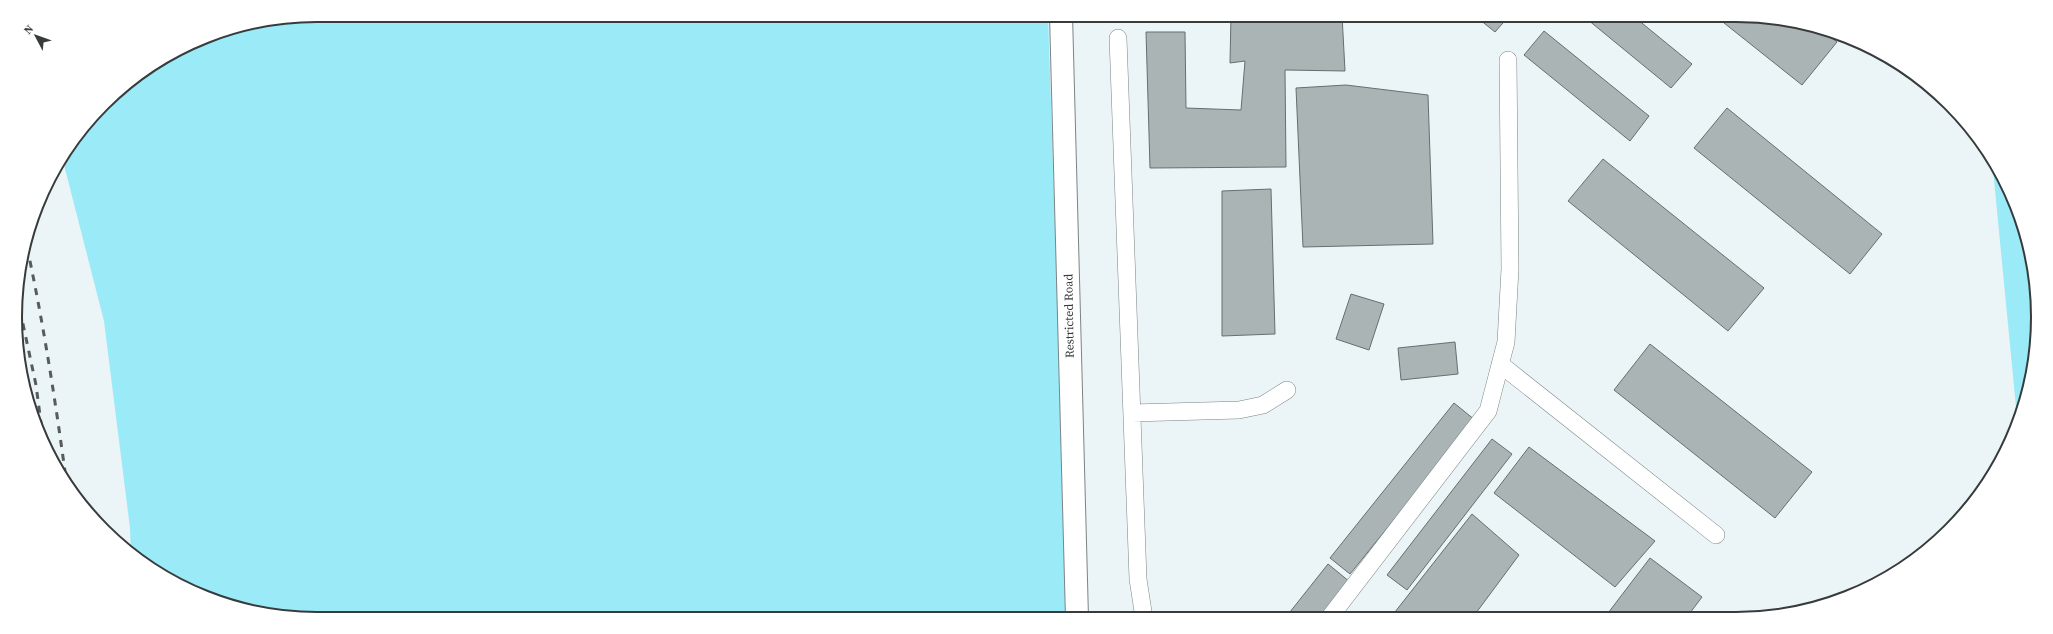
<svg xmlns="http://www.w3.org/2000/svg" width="2053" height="634" viewBox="0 0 2053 634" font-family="'Source Serif 4',serif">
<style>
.green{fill:#9aeaf8}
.building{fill:#abb4b5;stroke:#666e70}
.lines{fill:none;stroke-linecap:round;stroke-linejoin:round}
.lane-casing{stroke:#7b8485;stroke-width:18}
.street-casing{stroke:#7b8485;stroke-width:24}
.lane{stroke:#fff;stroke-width:17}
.street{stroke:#fff;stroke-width:22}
.rail{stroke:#565b5c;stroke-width:3;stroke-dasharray:7 7;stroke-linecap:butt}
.labels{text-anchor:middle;stroke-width:3.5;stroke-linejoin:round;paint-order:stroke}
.street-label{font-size:12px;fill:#373b3c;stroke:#fff}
.rim{fill:none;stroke:#373b3c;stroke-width:2}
</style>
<rect width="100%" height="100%" fill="#ebf4f6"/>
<path class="green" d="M317,15H1048L1068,618L317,619L258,613L201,596L149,568L131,553L130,528L104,321L62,157L77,133L118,90L202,38L258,21Z
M1992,159L2015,202L2032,258L2038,317L2032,376L2017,417Z"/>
<path class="building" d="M1231,15H1342L1345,71L1285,70L1286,167L1150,168L1146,32H1185L1186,108L1241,110L1245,61L1230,63Z
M1474,15H1510L1495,32Z
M1582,15H1632L1692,64L1671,88Z
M1714,15H1736L1795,21L1819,28L1837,42L1802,85Z
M1544,31L1649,116L1630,141L1524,55Z
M1346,85L1428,95L1433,244L1303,247L1296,88Z
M1727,108L1882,234L1850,274L1694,148Z
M1603,159L1764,288L1728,331L1568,201Z
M1271,189L1275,334L1222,336V191Z
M1351,294L1384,304L1369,350L1336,339Z
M1455,342L1458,374L1401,380L1398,348Z
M1650,344L1812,472L1775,518L1614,390Z
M1454,403L1475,420L1350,574L1330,558Z
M1492,439L1512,454L1407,590L1387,575Z
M1529,447L1655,541L1615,587L1494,493Z
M1472,514L1519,555L1476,613L1481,617H1391Z
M1650,558L1702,597L1687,617H1605Z
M1328,564L1350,582L1322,617H1286Z"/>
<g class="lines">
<g class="lane-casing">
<path id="lane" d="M1118,38L1138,579L1144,618
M1500,364L1716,535
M1132,413L1239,410L1263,405L1287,390
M1330,617L1488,411L1506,342L1510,269L1508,60"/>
</g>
<g class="street-casing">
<path id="street" d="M1061,15L1077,618"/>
</g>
<use href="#lane" class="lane"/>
<use href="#street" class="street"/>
<path class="rail" d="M27,247C44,326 56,405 67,486
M17,296L36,385L42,431"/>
</g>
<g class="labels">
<g class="street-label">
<text transform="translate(1069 316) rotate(-91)" y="4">Restricted Road</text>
</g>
</g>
<path d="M0 0H2053V634H0ZM317 22H1736A295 295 0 0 1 2031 317V317A295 295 0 0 1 1736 612H317A295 295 0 0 1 22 317V317A295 295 0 0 1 317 22Z" fill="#fff" fill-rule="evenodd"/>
<path class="rim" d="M317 22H1736A295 295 0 0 1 2031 317V317A295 295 0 0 1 1736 612H317A295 295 0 0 1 22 317V317A295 295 0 0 1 317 22Z"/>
<g transform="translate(36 36) rotate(311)" stroke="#ffffff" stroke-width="3" paint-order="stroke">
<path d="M0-3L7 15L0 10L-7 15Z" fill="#373b3c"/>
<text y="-6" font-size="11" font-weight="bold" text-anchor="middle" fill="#373b3c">N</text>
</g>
</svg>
